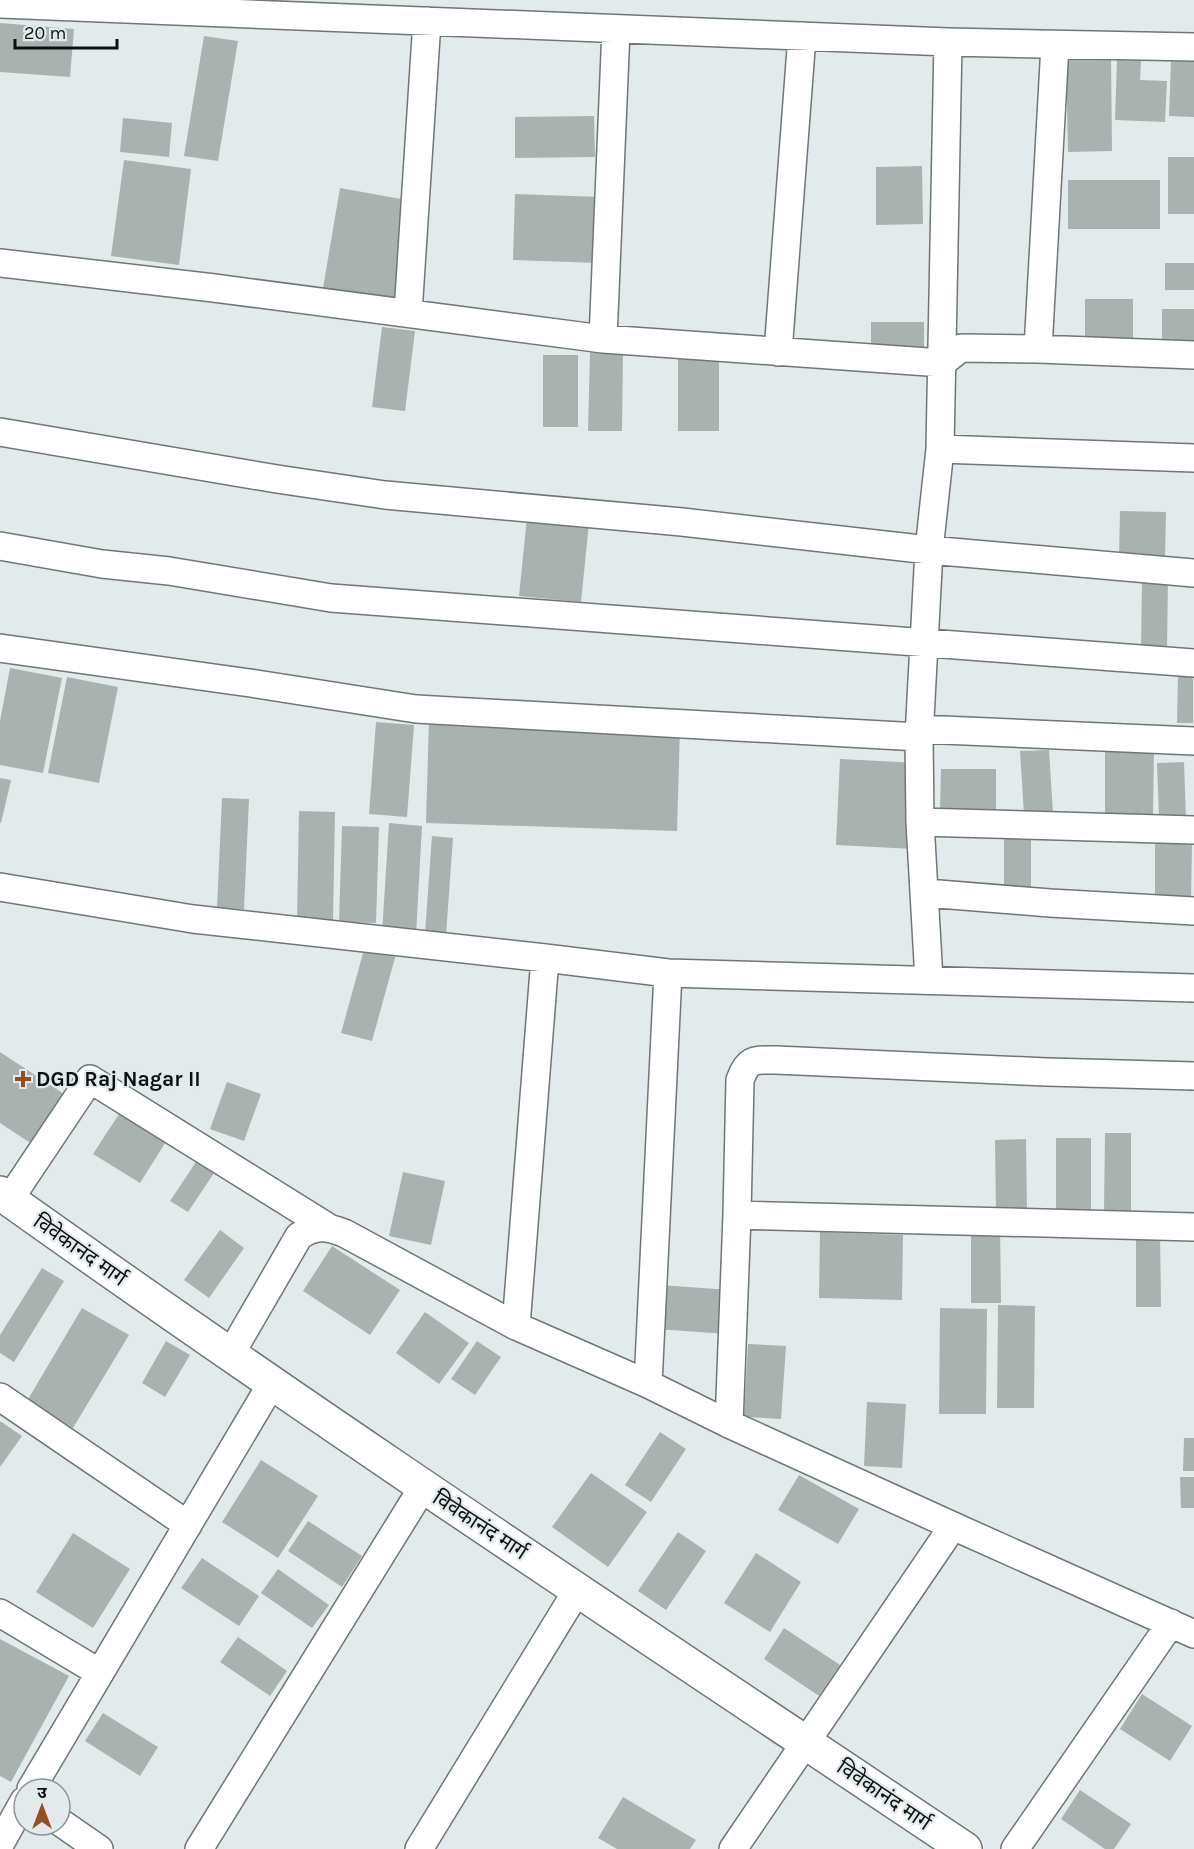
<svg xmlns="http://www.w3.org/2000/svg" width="1194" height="1849" viewBox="0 0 1194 1849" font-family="Karla,'Noto Sans Devanagari',sans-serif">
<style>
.building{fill:#aab2b0}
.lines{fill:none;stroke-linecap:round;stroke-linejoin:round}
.street-casing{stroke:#6e7677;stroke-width:30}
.secondary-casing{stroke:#6e7677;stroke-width:36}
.street{stroke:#fff;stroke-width:27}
.secondary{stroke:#fff;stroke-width:33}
.poi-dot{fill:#954f26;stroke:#e2eaeb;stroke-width:2}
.labels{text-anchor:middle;stroke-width:4.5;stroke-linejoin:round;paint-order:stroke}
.poi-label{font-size:21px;font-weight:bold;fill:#0d1010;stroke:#e2eaeb;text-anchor:start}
.street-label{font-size:21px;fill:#0d1010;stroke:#e2eaeb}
</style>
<rect width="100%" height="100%" fill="#e2eaeb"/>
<path class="building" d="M0,23L74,29L70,77L0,72Z
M204,36L238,41L218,161L184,156Z
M1066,54H1111L1112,151L1068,152Z
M1117,60L1141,61L1140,80L1167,81L1165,122L1115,120Z
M1171,61L1194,62V117L1169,116Z
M594,116L595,157L515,158V117Z
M123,118L172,123L169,157L120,152Z
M1168,157H1194V214H1168Z
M124,160L191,169L179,265L111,256Z
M922,166L923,224L876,225V167Z
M1068,180H1160V229H1068Z
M340,188L412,201L393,306L322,294Z
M515,194L601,197L599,263L513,260Z
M1165,263H1194V290H1165Z
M1085,299H1133V343H1085Z
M1162,309H1194V346H1162Z
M871,322H924V348H871Z
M382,327L415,331L405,411L372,407Z
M590,352L623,353L622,431H588Z
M543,355H578V427H543Z
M678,356H719V431H678Z
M1120,511L1166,512L1165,559L1119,558Z
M527,517L589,523L581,602L519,596Z
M1142,577L1168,578L1167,651H1141Z
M10,668L62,678L43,773L0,765V721Z
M1178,675L1193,676V723H1177Z
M67,677L118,687L99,783L48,773Z
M429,720L680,728L677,831L426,823Z
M376,722L414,725L407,817L369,814Z
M1105,747H1154L1153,817H1105Z
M1049,750L1053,813L1024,815L1020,751Z
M840,759L918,763L914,849L836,845Z
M1184,762L1186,818H1159L1157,763Z
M941,769H996V812H940Z
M0,778L11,780L1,823H0Z
M222,798L249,799L244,909L217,908Z
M299,811L335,812L333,921H297Z
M389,823L422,826L416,935L382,933Z
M342,826L379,827L376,923L339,922Z
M432,836L453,838L446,935L425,933Z
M1004,837H1031V896H1004Z
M1155,841L1192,842L1191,902L1155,901Z
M365,946L396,954L372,1041L341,1033Z
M0,1052L70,1098L38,1148L0,1123Z
M227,1082L261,1094L244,1141L210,1129Z
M121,1111L167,1140L140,1183L93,1154Z
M1105,1133H1131V1211H1104Z
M1056,1138H1091V1214H1056Z
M1026,1139L1027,1212H996L995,1140Z
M198,1159L216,1170L188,1212L170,1201Z
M403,1172L445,1181L431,1245L389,1236Z
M971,1223H1000L1001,1303H971Z
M220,1230L244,1248L209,1298L184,1280Z
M1136,1230H1160L1161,1307H1136Z
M820,1232L903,1235L902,1300L819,1298Z
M332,1246L400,1290L370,1335L303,1291Z
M42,1268L64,1281L14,1362L0,1353V1335Z
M660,1285L730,1290L726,1334L657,1329Z
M998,1305L1035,1306L1034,1408H997Z
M82,1308L129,1335L73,1428L27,1401Z
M940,1308L987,1309L986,1414H939Z
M425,1312L469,1343L439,1384L396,1353Z
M166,1341L190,1355L165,1397L142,1383Z
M477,1341L501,1357L475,1395L451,1379Z
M748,1344L786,1346L781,1419L744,1417Z
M867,1402L906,1404L902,1468L864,1466Z
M0,1421L22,1436L0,1467Z
M660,1432L686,1449L651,1502L625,1485Z
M1184,1438H1194V1471H1183Z
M261,1460L318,1496L278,1558L222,1522Z
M591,1473L647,1512L608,1567L552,1527Z
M799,1475L859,1509L838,1544L778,1510Z
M1180,1477H1194V1508H1181Z
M308,1521L362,1556L342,1587L288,1551Z
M678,1532L706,1551L666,1610L638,1591Z
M73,1533L130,1569L93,1628L36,1592Z
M756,1553L801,1582L770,1632L724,1603Z
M202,1558L259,1596L239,1626L181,1588Z
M278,1569L329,1605L312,1628L261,1593Z
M784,1628L840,1665L819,1696L764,1659Z
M238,1637L287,1671L270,1696L220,1662Z
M0,1639L69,1676L11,1782L0,1776Z
M1142,1694L1192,1726L1170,1761L1120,1729Z
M103,1713L158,1747L140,1776L85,1741Z
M1080,1790L1131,1824L1114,1849H1105L1061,1819Z
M623,1797L696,1840L690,1849H617L598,1838Z"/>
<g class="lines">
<g class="street-casing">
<path id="street" d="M0,4L948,42L1194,47
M1055,45L1038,349L1194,355
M0,263L214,288L603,339L942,363L961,348L1038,349
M408,313L427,21
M603,339L616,29
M778,352L802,36
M0,432L277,479L385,495L682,522L929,550L1194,573
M940,449L1194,458
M0,546L102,564L169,571L331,598L1194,663
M0,648L250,683L416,709L919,737
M920,729L1194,741
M920,822L1194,830
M0,887L193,919L545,958L668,973L1194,988
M926,893L1050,903L1194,911
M929,980L920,822L919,737L929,550L940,449L948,42
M9,1200L90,1079L326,1226
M737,1215L1194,1227
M516,1326L545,958
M230,1355L299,1236C315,1225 326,1226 344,1233L516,1326L648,1384L729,1424L953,1526L1194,1634
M648,1384L668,973
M0,1397L188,1525
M729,1424L737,1215L740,1080C748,1058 754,1060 776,1060L1047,1072L1194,1076
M0,1613L100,1673
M31,1789L272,1383
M60,1822L99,1849
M0,1844L24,1801
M199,1849L423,1487
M419,1849L578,1589
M733,1849L953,1526
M1015,1849L1171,1623"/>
</g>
<g class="secondary-casing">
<path id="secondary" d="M0,1193C317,1419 642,1633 965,1849"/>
</g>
<use href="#street" class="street"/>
<use href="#secondary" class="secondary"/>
</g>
<path class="poi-dot" d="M20 1070h6v6h6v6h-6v6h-6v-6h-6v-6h6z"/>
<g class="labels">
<g class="poi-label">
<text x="36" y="1086">DGD Raj Nagar II</text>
</g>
<g class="street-label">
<text transform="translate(80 1250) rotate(35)" y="7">विवेकानंद मार्ग</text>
<text transform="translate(480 1525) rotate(33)" y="7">विवेकानंद मार्ग</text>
<text transform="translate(884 1795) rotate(34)" y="7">विवेकानंद मार्ग</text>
</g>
</g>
<g transform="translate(42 1807)"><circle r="28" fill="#e2eaeb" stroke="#8d9393" stroke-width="1.5"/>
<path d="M0-4.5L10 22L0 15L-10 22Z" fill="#954f26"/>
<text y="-9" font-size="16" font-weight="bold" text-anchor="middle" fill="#0d1010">उ</text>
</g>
<path d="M15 39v9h102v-9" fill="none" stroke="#0d1010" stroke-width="3"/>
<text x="24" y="39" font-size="18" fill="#0d1010" stroke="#e2eaeb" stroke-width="4.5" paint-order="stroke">20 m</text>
</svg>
